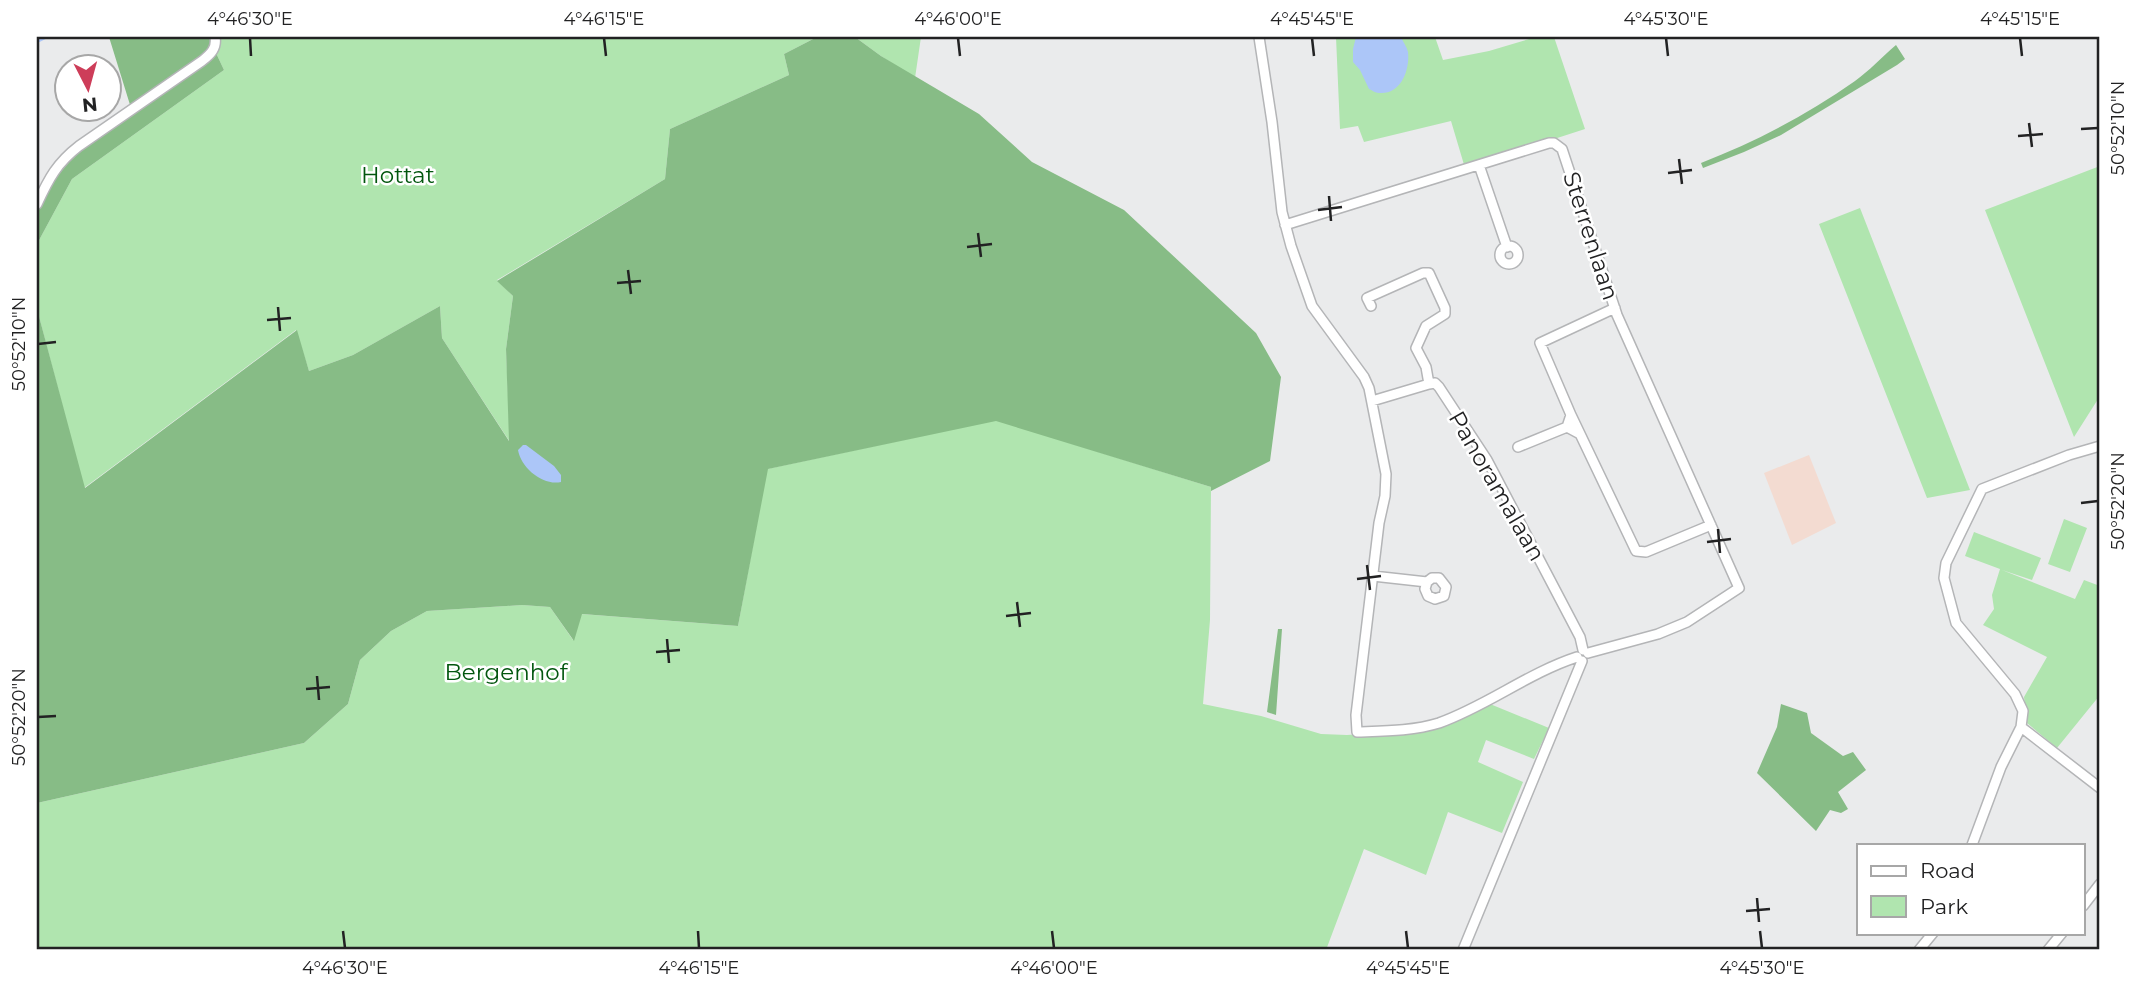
<svg xmlns="http://www.w3.org/2000/svg" width="2137" height="987" viewBox="0 0 2137 987" font-family="Montserrat,sans-serif">
<style>
.industrial{fill:#f3dbd1}
.green{fill:#b0e5af}
.forest{fill:#87bc86}
.water{fill:#acc6f8}
.lines{fill:none;stroke-linecap:round;stroke-linejoin:round}
.stream{stroke:#acc6f8;stroke-width:2.5}
.minor-casing{stroke:#b4b5b7;stroke-width:12}
.minor{stroke:#fff;stroke-width:9}
.ticks{fill:none;stroke:#222223;stroke-width:2.5}
.labels{text-anchor:middle;stroke-width:5;stroke-linejoin:round;paint-order:stroke}
.park-label{font-size:23px;fill:#02560e;stroke:#fff}
.street-label{font-size:23px;fill:#222223;stroke:#fff}
.neatline{fill:none;stroke:#222223;stroke-width:2.5}
.ticks-label{font-size:18px;text-anchor:middle;fill:#222223}
</style>
<rect width="100%" height="100%" fill="#eaebec"/>
<path class="industrial" d="M1809,455L1836,523L1792,545L1764,473Z"/>
<path class="green" d="M216,37H817L784,54L789,75L670,129L665,179L497,280L513,296L506,349L510,442L442,338L440,306L353,355L309,371L296,330L84,488L37,309V244L72,179L224,70L216,53Z
M855,37H921L915,78L881,56Z
M1336,37H1435L1443,60L1489,51L1536,37H1554L1585,129L1465,168L1451,121L1364,142L1358,126L1340,129Z
M2100,166V396L2074,437L1985,210Z
M1860,208L1970,490L1927,498L1819,224Z
M996,420L1211,487L1210,620L1203,704L1261,716L1321,734L1347,735L1421,730L1490,704L1549,728L1534,759L1486,740L1478,762L1523,782L1502,833L1448,812L1426,875L1364,849L1326,950H37V803L304,743L348,704L360,660L391,631L427,611L522,605L550,607L573,640L581,614L738,626L767,469Z
M2064,519L2087,528L2070,572L2048,564Z
M1974,532L2041,558L2032,580L2002,570L2075,599L2084,580L2100,586V695L2057,748L2027,723L2024,697L2047,657L1983,625L1994,609L1992,595L2000,569L1965,556Z"/>
<path class="forest" d="M109,37H212V49L131,108Z
M817,37H855L881,56L979,114L1032,162L1124,210L1256,333L1281,377L1270,461L1211,491V487L996,421L768,469L738,626L582,614L574,641L550,607L522,605L427,611L391,631L360,660L348,704L304,743L37,803V309L85,488L297,330L309,371L353,355L440,306L442,338L509,441L506,349L513,296L497,281L665,179L670,129L789,75L784,54Z
M1896,45L1905,59L1897,65L1781,135L1744,152L1703,168L1701,163C1755,142 1807,115 1855,81C1869,71 1882,57 1896,45Z
M216,53L224,70L72,179L37,244V209L57,170L68,158Z
M1278,629H1282L1276,715L1267,712Z
M1781,704L1807,713L1811,733L1843,756L1853,752L1866,770L1838,792L1848,809L1841,813L1830,810L1816,831L1757,773L1777,727Z"/>
<path class="water" d="M1356,37H1401C1403,42 1407,47 1408,52C1410,70 1401,95 1379,93C1375,93 1372,90 1369,89L1360,70L1353,62V49Z
M523,445H526L554,466L561,475V482C543,486 521,468 518,450Z"/>
<g class="lines">
<path class="stream" d="M37,42L47,37"/>
<g class="minor-casing">
<path id="minor" d="M1259,37L1272,122L1282,212L1291,246L1312,306L1364,377L1369,388L1386,474L1385,496L1379,523L1356,715L1357,732C1384,731 1413,731 1439,723C1487,706 1528,673 1577,657
M1479,165L1507,247
M37,204C49,178 57,163 79,146L202,61C211,54 217,48 215,37
M1285,225L1549,143H1554L1562,149L1617,315L1739,588L1687,622L1658,634L1588,653
M1500 255a9 9 0 1 1 18 0a9 9 0 1 1-18 0Z
M1371,306L1367,298L1423,273H1429L1445,308V314L1426,326L1416,348L1426,367L1429,384
M1372,401L1429,384L1435,383L1439,387L1487,460L1580,637L1583,650
M1571,415L1540,343L1615,308
M1580,434L1567,427L1571,415L1636,551L1646,552L1711,525
M1518,447L1567,427
M1373,576L1427,582L1432,578H1439L1446,587L1444,596L1435,599L1428,596L1425,589L1427,582
M2021,727L2100,788
M1972,845L2001,767L2021,727L2023,711L2015,694L1956,623L1944,578L1946,563L1982,489L2069,455L2100,446
M2083,906L2100,884
M1463,950L1582,661
M1919,950L1933,933
M2048,950L2062,933"/>
</g>
<use href="#minor" class="minor"/>
</g>
<path class="ticks" d="M250,38L251,56M604,38L606,56M958,38L960,56M1312,38L1314,56M1666,38L1668,56M2020,38L2022,56M2029,123L2032,147M2081,129L2098,128M2018,136L2043,134M1679,159L1682,184M1668,173L1692,170M1329,196L1331,221M1318,210L1342,207M978,233L981,257M967,247L992,244M628,270L631,294M617,283L641,281M278,307L280,331M267,320L291,318M38,344L56,342M2081,503L2098,501M1718,529L1720,553M1707,542L1731,539M1367,565L1370,590M1357,579L1381,576M1017,602L1020,627M1006,616L1031,613M667,639L669,663M656,652L680,650M317,676L319,700M306,689L330,687M38,717L56,716M1757,898L1759,922M1746,911L1770,909M343,931L345,948M698,931L699,948M1052,931L1054,948M1406,931L1408,948M1760,931L1762,948"/>
<g class="labels">
<g class="park-label">
<text x="398" y="183">Hottat</text>
<text x="506" y="680">Bergenhof</text>
</g>
<g class="street-label">
<text transform="translate(1591 236) rotate(72)" y="8">Sterrenlaan</text>
<text transform="translate(1497 486) rotate(60)" y="8">Panoramalaan</text>
</g>
</g>
<rect width="2137" height="987" fill="none" stroke="#ffffff" stroke-width="77"/>
<rect x="1857" y="844" width="228" height="91" fill="#ffffff" stroke="#a7a7a7" stroke-width="2"/>
<rect x="1871" y="866" width="35" height="10" fill="#ffffff" stroke="#a7a7a7" stroke-width="2"/>
<text x="1920" y="878" font-size="21" fill="#222223">Road</text>
<rect x="1871" y="896" width="35" height="21" fill="#b0e5af" stroke="#a7a7a7" stroke-width="2"/>
<text x="1920" y="914" font-size="21" fill="#222223">Park</text>
<g transform="translate(88 88) rotate(174)"><circle r="33" fill="#ffffff" stroke="#a7a7a7" stroke-width="2"/>
<path d="M0-5L12 26L0 18L-12 26Z" fill="#cd3d59"/>
<text y="-10" font-size="19" font-weight="bold" text-anchor="middle" fill="#222223">N</text>
</g>
<rect x="38" y="38" width="2060" height="910" class="neatline"/>
<g class="ticks-label">
<text x="250" y="25">4°46'30"E</text>
<text x="604" y="25">4°46'15"E</text>
<text x="958" y="25">4°46'00"E</text>
<text x="1312" y="25">4°45'45"E</text>
<text x="1666" y="25">4°45'30"E</text>
<text x="2020" y="25">4°45'15"E</text>
<text transform="translate(2118 128) rotate(-90)" y="6">50°52'10"N</text>
<text transform="translate(19 344) rotate(-90)" y="6">50°52'10"N</text>
<text transform="translate(2118 501) rotate(-90)" y="6">50°52'20"N</text>
<text transform="translate(19 717) rotate(-90)" y="6">50°52'20"N</text>
<text x="345" y="974">4°46'30"E</text>
<text x="699" y="974">4°46'15"E</text>
<text x="1054" y="974">4°46'00"E</text>
<text x="1408" y="974">4°45'45"E</text>
<text x="1762" y="974">4°45'30"E</text>
</g>
</svg>
